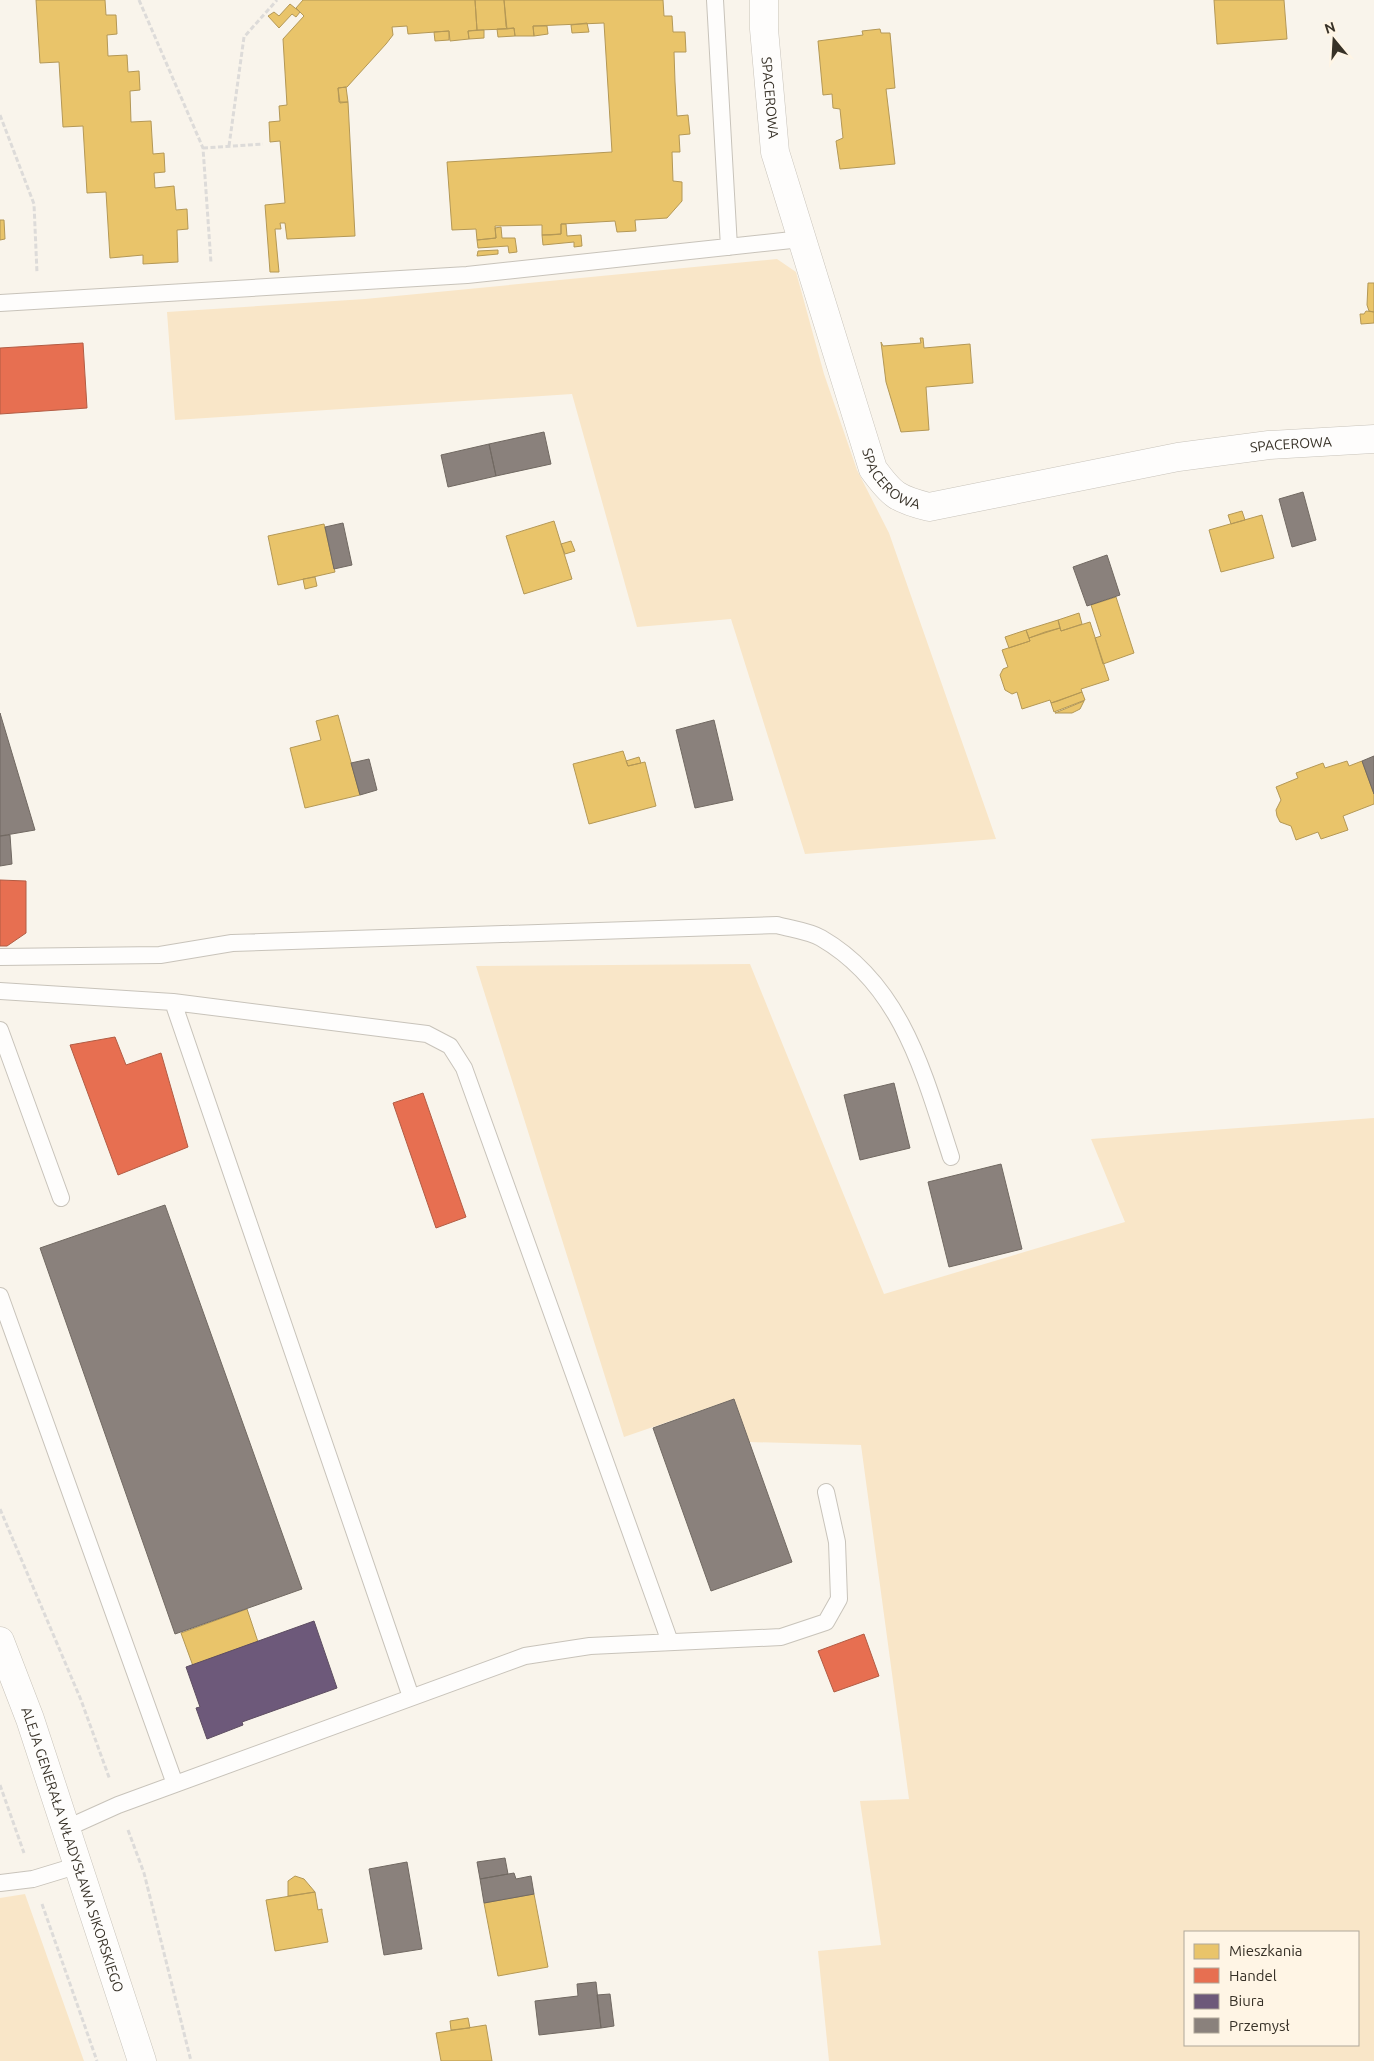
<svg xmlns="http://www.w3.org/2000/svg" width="1374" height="2061" viewBox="0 0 1374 2061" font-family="Ubuntu,sans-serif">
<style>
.grass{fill:#f9e6c8;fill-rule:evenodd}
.homes{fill:#e9c46a;stroke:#b49856}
.shops{fill:#e76f51;stroke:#b25c44}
.offices{fill:#6d597a;stroke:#5d4d61}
.industry{fill:#8a817c;stroke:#716962}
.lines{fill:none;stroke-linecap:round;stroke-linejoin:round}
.service-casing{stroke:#c8c3ba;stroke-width:18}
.minor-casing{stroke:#c8c3ba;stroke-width:29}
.secondary-casing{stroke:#c8c3ba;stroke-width:29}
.path{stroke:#dddbd9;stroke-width:3;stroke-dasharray:5 2.5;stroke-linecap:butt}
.service{stroke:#fefdfc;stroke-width:16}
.minor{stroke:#fefdfc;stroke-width:28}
.secondary{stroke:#fefdfc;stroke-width:28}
.labels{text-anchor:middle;stroke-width:5;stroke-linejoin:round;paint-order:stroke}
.street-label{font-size:14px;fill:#373127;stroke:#fff5e5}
</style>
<rect width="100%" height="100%" fill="#f9f4eb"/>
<path class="grass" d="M777,259L796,272L824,374L857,470L889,533L996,839L805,854L731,619L637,627L572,394L175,420L167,312L365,299Z
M750,964L884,1294L1125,1222L1091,1139L1374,1118V2061H829L818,1951L881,1945L860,1801L909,1799L861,1445L749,1442L734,1399L624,1437L476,966ZM1185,1932H1358V2045H1185Z
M25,1894L84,2061H0V1898Z"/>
<path class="homes" d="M36,0H105L106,15H116L117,34L107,35L108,56L127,55L128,72L139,71L140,90L130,91L131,122L151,121L153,154L164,153L165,172L154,173L155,188L174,186L176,210L187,209L188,229L177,230L178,262L143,264V255L110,258L106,192L87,193L83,126L63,127L59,62L40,63Z
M303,0H475L477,30L468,31L469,39L450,41L449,31L408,34L407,26L392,27L393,35L386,44L347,87L338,88L339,102H348L355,236L287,239L285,223H280L281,229H275L279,272H270L265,205L285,203L280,141L270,142L269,122L280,121L279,106L287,105L283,39L304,16L296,8Z
M475,0H504L507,29L477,30Z
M504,0H663L664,16H672L673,32H685L686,52H674L675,82L677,116L688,115L690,134L679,135L680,152H672L673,181L682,182V201L667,218L635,220L636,231L617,232L615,221L561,224V234L551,235H542V225L495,226L496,238L477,240L476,229L452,230L447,162L612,152L604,23L533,26L534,36H515L514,28L507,29L506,26Z
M1214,0H1284L1287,39L1217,44Z
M290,4L300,12L296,17L292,14L279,28L268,16L274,12L279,16Z
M587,23L589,32L572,33L571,25Z
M533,26H547L548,34L534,36Z
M514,28L515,36L498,37L497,29Z
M880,29L881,33H890L895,88L886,89L895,164L840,169L836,141L843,138L840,109L833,108L832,94L823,95L818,41L863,35L862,31Z
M484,30V38L469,39L468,31Z
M449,31V40L435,41L434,32Z
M346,87L348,102L340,103L338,88Z
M0,220H4L5,239L0,240Z
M561,224H566L567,236L581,235L582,246L574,247V242L543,245L542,235L561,234Z
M501,227L502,238H515L517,252L509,253L508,246L478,248L477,240L496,238L495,228Z
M498,250V254L477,256L478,251Z
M1368,283H1374V312L1369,311L1367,305Z
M1366,311L1374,312V323L1361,324L1360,314H1364Z
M920,338H923L924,348L970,344L973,383L926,387L929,430L901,432L886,382L881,342L883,346L921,343Z
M1242,511L1245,520L1231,524L1228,515Z
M1262,515L1274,558L1221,572L1209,530Z
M554,521L572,579L524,594L506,536Z
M324,524L335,572L278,585L268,536Z
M571,541L575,551L565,554L561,544Z
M315,577L317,586L305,589L303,579Z
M1116,597L1134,653L1103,664L1095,638L1101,636L1091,605Z
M1079,613L1082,624L1061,631L1058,620Z
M1058,620L1060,628L1029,638L1026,630Z
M1090,622L1109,680L1081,689L1082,692L1058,701L1051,703L1050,700L1022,709L1017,692L1012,694L1005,690L1000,675L1003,669L1008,667L1002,650L1030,641L1029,638L1045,632L1060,628L1061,631Z
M1026,630L1030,641L1009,648L1005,637Z
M1082,692L1085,700L1054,712L1051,703Z
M1084,701L1080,709L1072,713H1055Z
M338,715L360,795L305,808L290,748L321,740L316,721Z
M623,751L628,766L645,762L656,806L589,824L573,764Z
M639,757L641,763L628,766L626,761Z
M1347,761L1349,766L1362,761L1374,794V804L1343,816L1348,830L1321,839L1318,832L1296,840L1291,826L1280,822L1277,816L1276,810L1281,800L1276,787L1298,778L1296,773L1323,763L1325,768Z
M247,1609L258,1642L193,1666L181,1633Z
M295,1876L304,1879L315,1892L288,1896V1881Z
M315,1892L318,1910L322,1909V1912L328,1942L275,1951L266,1900Z
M534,1894L548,1967L498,1976L484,1903Z
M468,2018L470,2028L451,2030L450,2021Z
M486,2025L492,2061H441L436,2033Z"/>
<path class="shops" d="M83,343L87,408L0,414V348Z
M0,880L26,881V933L7,946H0Z
M115,1037L126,1065L161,1053L188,1147L118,1175L70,1045Z
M423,1093L466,1217L436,1228L393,1103Z
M864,1634L879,1676L834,1692L818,1651Z"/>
<path class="offices" d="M314,1621L337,1688L242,1722L243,1725L207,1739L196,1708L200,1707L186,1667Z"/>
<path class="industry" d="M544,432L551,464L496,476L489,444Z
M489,444L496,476L448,487L441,455Z
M1303,492L1316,540L1292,547L1279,499Z
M343,523L352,565L334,569L325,527Z
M1107,555L1120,595L1087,606L1073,567Z
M0,713L35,830L0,836Z
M714,720L733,800L695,808L676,730Z
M1374,756V794L1362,761Z
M369,759L377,790L360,795L351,763Z
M10,835L12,864L0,866V836Z
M894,1083L910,1148L860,1160L844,1095Z
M1001,1164L1022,1249L949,1267L928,1182Z
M165,1205L302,1589L175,1634L40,1248Z
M734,1399L792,1562L711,1591L653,1428Z
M505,1858L508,1874L480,1879L477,1862Z
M407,1862L422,1949L384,1955L369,1869Z
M514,1873L516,1879L531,1876L534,1894L484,1903L480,1879Z
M596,1982L601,2028L539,2035L535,2001L578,1996L577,1984Z
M610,1994L614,2026L601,2028L597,1995Z"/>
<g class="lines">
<g class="service-casing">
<path id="service" d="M715,0L729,247
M0,303L467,275L801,239
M0,957L160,955L232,943L777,925C791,929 809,931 821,938C902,985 924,1074 951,1157
M0,991L173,1002L427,1034L450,1046L464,1068L670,1642
M173,1002L411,1697
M0,1030L61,1198
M0,1296L175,1784
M67,1828L118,1805L525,1656L590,1646L781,1637L826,1622L839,1599L837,1542L826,1492
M0,1883L33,1879L79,1865"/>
</g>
<g class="minor-casing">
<g id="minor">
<path id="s1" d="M764,0V29L775,152L873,469C892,495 897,499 929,507L1178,457L1269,445L1374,439"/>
</g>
</g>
<g class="secondary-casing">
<g id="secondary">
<path id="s2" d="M0,1641L30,1719L142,2061"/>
</g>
</g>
<path class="path" d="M139,0L203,148L211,263
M0,115L34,204L37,273
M229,146L244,37L277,0
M203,148L263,144
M0,1509L81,1700L110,1780
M0,1785L24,1853
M128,1830L144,1873L191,2061
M42,1904L97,2061"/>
<use href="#service" class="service"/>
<use href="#minor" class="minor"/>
<use href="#secondary" class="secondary"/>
</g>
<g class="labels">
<g class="street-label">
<text dy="5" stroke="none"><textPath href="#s1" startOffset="98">SPACEROWA</textPath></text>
<text dy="5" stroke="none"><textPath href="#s1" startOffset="922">SPACEROWA</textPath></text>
<text dy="5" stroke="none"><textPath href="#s1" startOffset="504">SPACEROWA</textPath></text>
<text dy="5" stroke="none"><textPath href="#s2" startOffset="221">ALEJA GENERAŁA WŁADYSŁAWA SIKORSKIEGO</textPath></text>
</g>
</g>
<rect x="1184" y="1931" width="175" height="115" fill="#fff5e5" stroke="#afa799"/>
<rect x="1194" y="1944" width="25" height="15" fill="#e9c46a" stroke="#afa799"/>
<text x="1229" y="1956" font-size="15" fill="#373127">Mieszkania</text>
<rect x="1194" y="1968" width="25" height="15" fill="#e76f51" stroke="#afa799"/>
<text x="1229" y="1981" font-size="15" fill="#373127">Handel</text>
<rect x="1194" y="1994" width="25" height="15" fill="#6d597a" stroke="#afa799"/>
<text x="1229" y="2006" font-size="15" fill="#373127">Biura</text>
<rect x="1194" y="2018" width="25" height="15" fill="#8a817c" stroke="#afa799"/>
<text x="1229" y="2031" font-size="15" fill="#373127">Przemysł</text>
<g transform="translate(1334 40) rotate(342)" stroke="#fff5e5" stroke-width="4" paint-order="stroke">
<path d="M0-4L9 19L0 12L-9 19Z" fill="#373127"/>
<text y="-8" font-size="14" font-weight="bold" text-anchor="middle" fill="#373127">N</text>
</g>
</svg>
